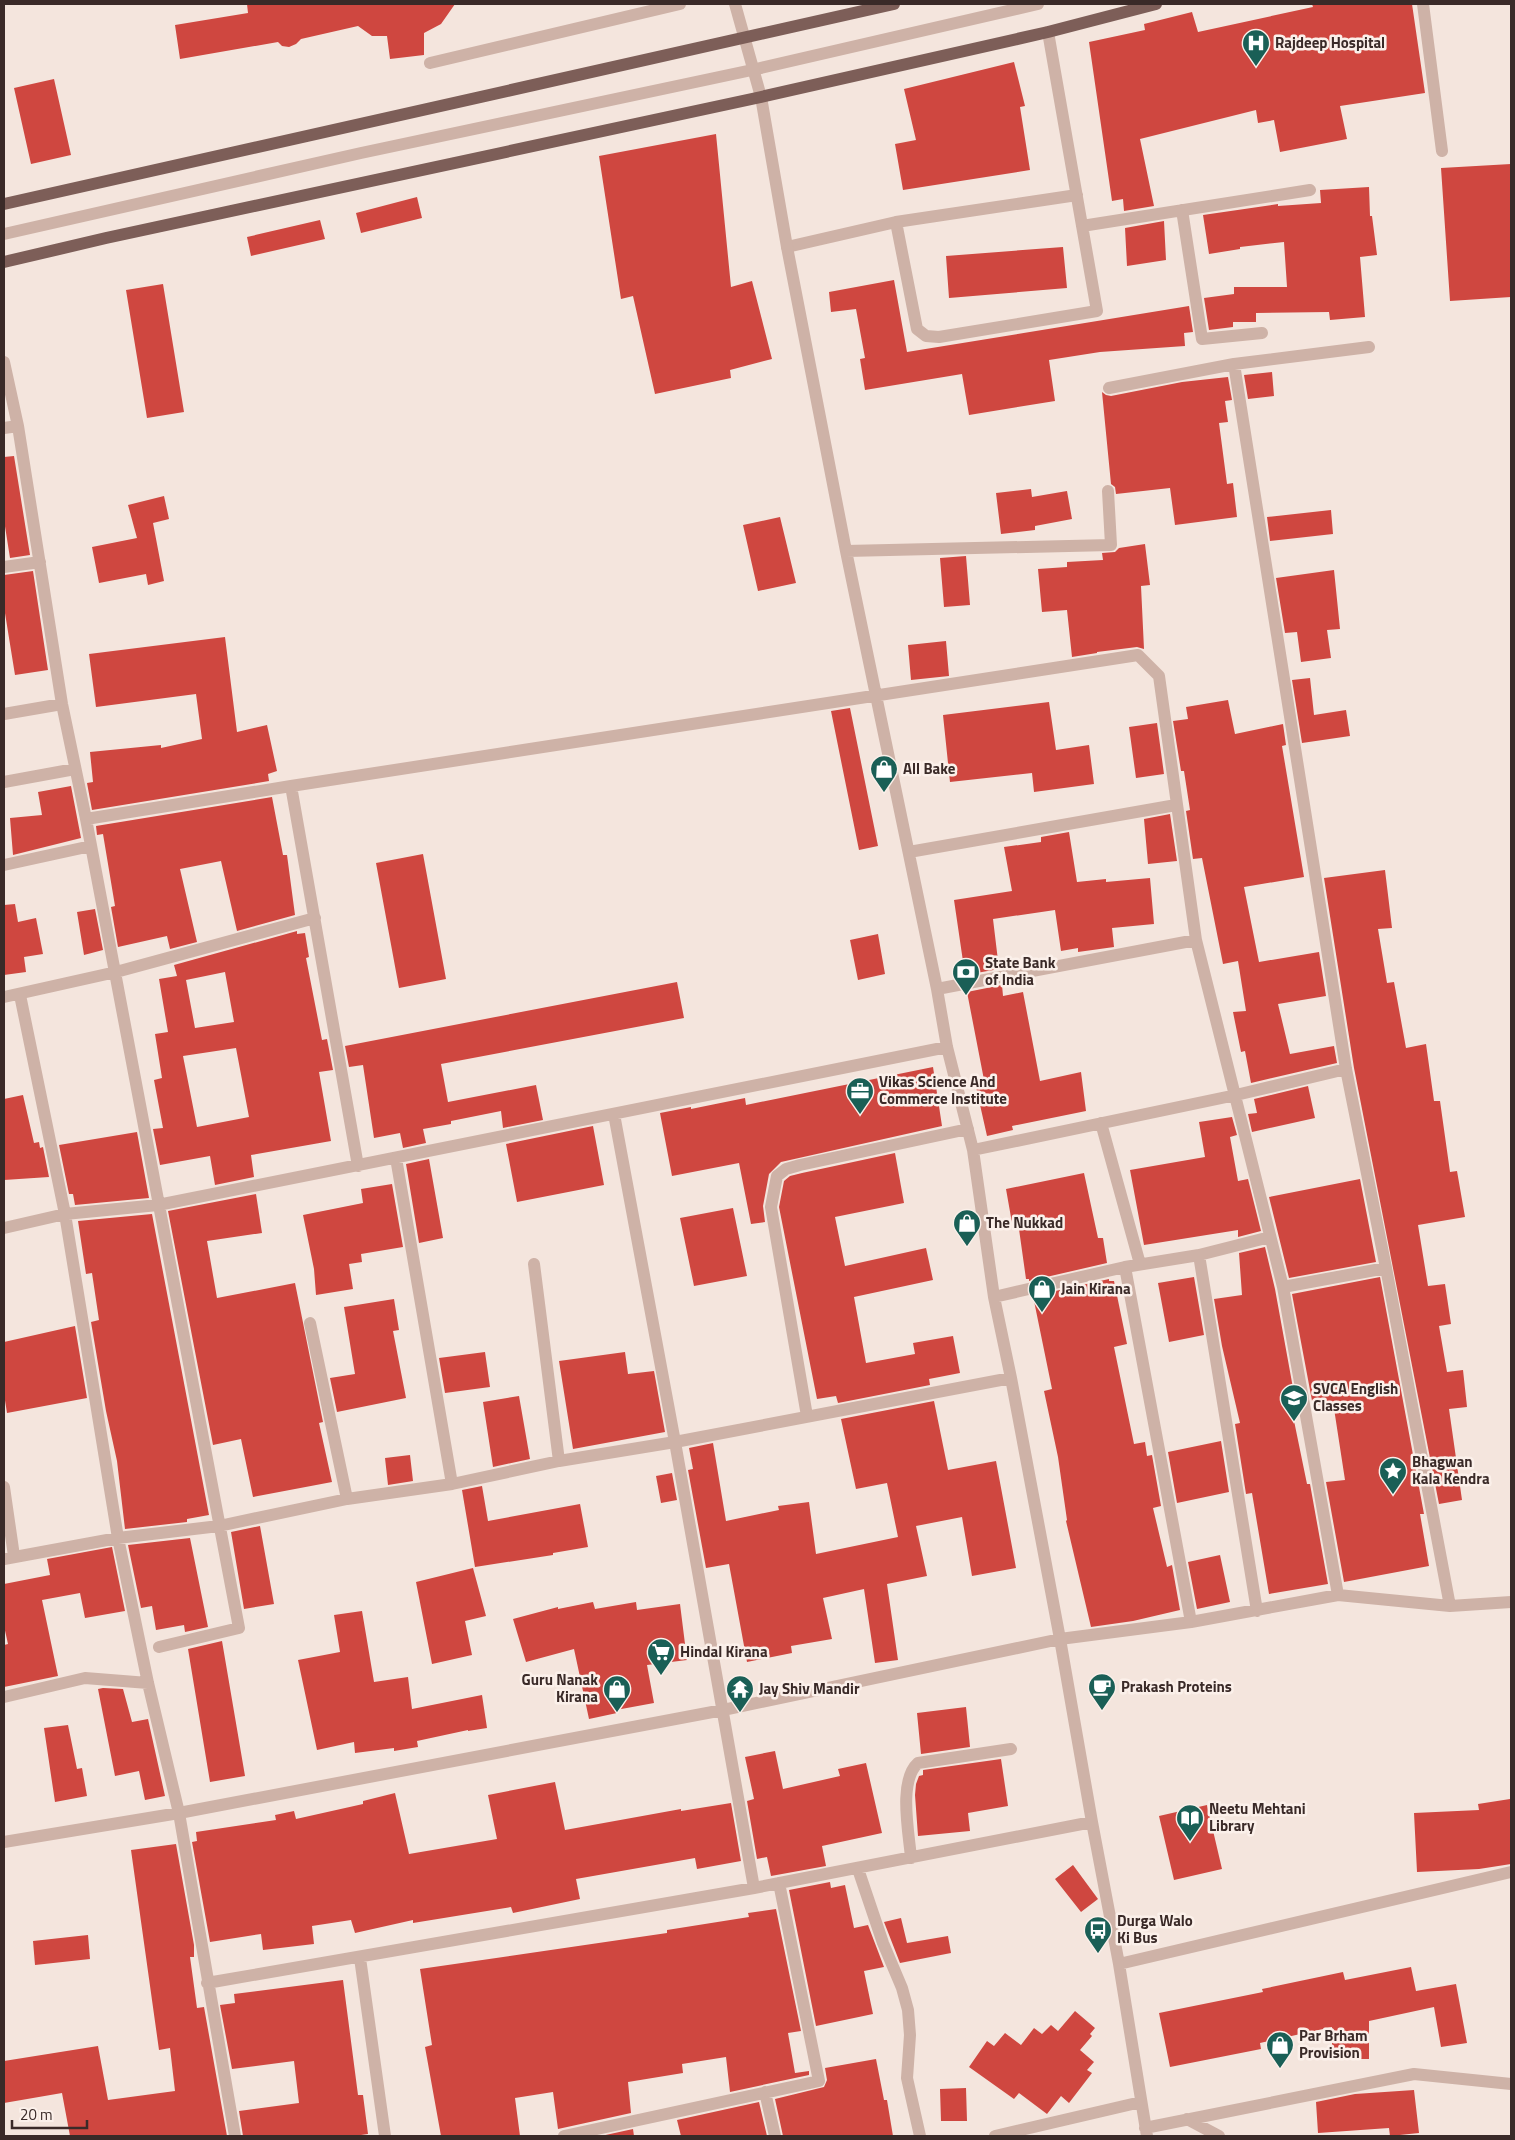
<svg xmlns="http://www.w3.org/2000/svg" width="1515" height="2140" viewBox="0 0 1515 2140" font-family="'Titillium Web',sans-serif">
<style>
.building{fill:#cf4740;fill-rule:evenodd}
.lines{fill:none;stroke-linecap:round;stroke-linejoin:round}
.lane{stroke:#ceb2a7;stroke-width:12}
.street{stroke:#ceb2a7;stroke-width:12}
.primary{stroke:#7d5e58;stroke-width:12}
.labels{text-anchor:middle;stroke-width:5;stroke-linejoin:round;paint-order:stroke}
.poi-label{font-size:15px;font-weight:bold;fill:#3a2a28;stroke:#fbf0ea;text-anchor:start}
</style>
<rect width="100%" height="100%" fill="#f4e5dd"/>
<path class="building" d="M247,4H455L441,24L424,33V55L390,59L387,36H372L358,26L301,39L296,44L289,47L282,46L278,42L180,59L175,25L248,13Z
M1312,4H1412L1425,93L1340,106L1347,139L1280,152L1274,120L1258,123L1256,110L1140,139L1154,206L1124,211L1123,199L1112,201L1089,42L1145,30L1144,24L1192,12L1198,32L1313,7Z
M1014,62L1025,106L1020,107L1030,170L903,190L895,144L916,140L904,89Z
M54,79L71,155L31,164L14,88Z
M716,134L731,287L752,281L772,359L730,370L731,378L655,394L633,296L621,299L599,156Z
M1511,164V297L1450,301L1441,168Z
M1369,187L1370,216H1372L1377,255L1360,257L1365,317L1330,320L1329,312L1256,313V322H1233V327L1209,330L1204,298L1234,294V287H1287L1284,242L1240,247V249L1209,254L1203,215L1278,204V206L1321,203L1320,190Z
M417,197L422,218L361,233L356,213Z
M320,220L325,239L251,256L247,237Z
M1164,221L1166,260L1127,266L1125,228Z
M1063,247L1067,288L949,298L946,256Z
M894,280L907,352L1189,306L1193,332L1184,333L1185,346L1100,352L1049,360L1055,401L969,415L962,374L865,390L860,359L865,358L856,309L831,312L829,292Z
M163,284L184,412L147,418L126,290Z
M1272,372L1274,396L1248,399L1244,375Z
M1228,377L1232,400L1225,401L1228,422L1219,423L1227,484L1233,483L1237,517L1175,525L1170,488L1116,494L1115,487L1111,484L1102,392L1106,395L1111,396L1182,382Z
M14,456L30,555L10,558L4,520V457Z
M1031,489L1032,497L1067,491L1072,519L1035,526V530L1001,534L996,493Z
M164,496L169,519L153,523L164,581L148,585L146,574L99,583L92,547L137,538L128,505Z
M1331,510L1333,534L1270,541L1267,517Z
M780,517L796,583L758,591L743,525Z
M1145,544L1150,585L1141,586L1144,649L1137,647L1097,652V653L1072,657L1067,610L1042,612L1038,569L1067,567V562L1103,560L1102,553L1115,552L1119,548Z
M966,556L970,605L944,607L940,558Z
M1334,570L1340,629L1327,630L1331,658L1301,662L1297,632L1285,633L1276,578Z
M33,571L48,670L15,675L4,607V575Z
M225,637L237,732L267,725L277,771L268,774L269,781L92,810L87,783L93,782L90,752L161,745V748L202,739L196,694L96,707L89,654Z
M946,641L949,676L911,680L908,645Z
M1310,678L1314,715L1346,710L1350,736L1302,743L1292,680Z
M1228,700L1235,734L1283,724L1286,745L1282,746L1304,877L1244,887L1259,962L1319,952L1326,996L1278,1004L1290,1054L1334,1046L1337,1063L1251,1083L1245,1051L1241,1052L1233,1012L1246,1011L1238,961L1223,964L1202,858L1193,859L1186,811L1190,810L1184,771H1181L1173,721L1188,719L1186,707Z
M1049,702L1056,750L1089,745L1094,784L1034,792L1032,773L950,782L943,715Z
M850,708L878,846L859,850L831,711Z
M1157,723L1164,774L1136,778L1129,727Z
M71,786L81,838L13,855L10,818L42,815L38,792Z
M272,797L283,855H287L295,915L237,931L221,861L180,869L197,942L170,949L167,936L118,947L111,907L115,906L103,834L97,835L96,826Z
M1170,814L1177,861L1148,864L1144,819Z
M1069,832L1077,882L1106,879V882L1150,878L1154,924L1112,928L1114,947L1078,952V948L1061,951L1055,910L993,919L999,969L965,975L954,900L1012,891L1004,847L1041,842V837Z
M423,854L446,979L399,988L376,863Z
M1385,870L1392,928L1378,929L1387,983L1394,982L1406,1048L1426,1044L1434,1101H1440L1450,1172L1457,1171L1465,1217L1418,1225L1428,1286L1445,1284L1451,1324L1439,1326L1447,1372L1463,1370L1467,1407L1449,1409L1462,1500L1439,1504L1354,1068L1324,878Z
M15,904L18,922L36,918L43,954L24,957L26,972L4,975V905Z
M95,909L103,950L84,955L77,912Z
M297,931V934L305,933L309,957L306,958L322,1040L327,1039L333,1070L319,1072L331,1141L251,1155L254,1177L215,1185L210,1156L160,1165L153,1129L163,1128L154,1080L162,1078L155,1034L168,1032L159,979L177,976L174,965ZM225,972L234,1022L195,1028L186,980ZM236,1048L249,1117L197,1127L183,1056Z
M878,934L885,974L858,980L850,940Z
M677,982L684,1018L441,1064L448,1102L536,1085L543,1120L503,1128L501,1111L451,1121V1124L423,1129L426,1143L403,1148L400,1133L374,1138L363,1065L349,1067L345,1046Z
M1002,985L1003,996L1023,992L1040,1081L1081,1072L1086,1111L1012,1126L1013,1130L987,1136L976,1087L985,1085L967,992Z
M933,1067L942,1126L781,1162L769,1174L763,1206L765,1222L751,1224L739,1163L672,1176L660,1113L691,1107V1109L745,1098L746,1105Z
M1308,1086L1315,1118L1252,1132L1248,1114L1257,1113L1254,1099Z
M23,1095L34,1143L39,1142L40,1148L43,1147L49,1177L4,1180V1099Z
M1232,1117L1237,1135L1230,1137L1238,1181L1248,1179L1261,1231L1238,1237V1230L1144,1245L1130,1170L1205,1157L1199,1122Z
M593,1126L604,1185L517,1202L506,1144Z
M137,1132L149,1198L75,1205L73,1194H69L59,1145Z
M895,1153L904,1203L835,1217L845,1266L926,1248L933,1280L854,1297L866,1363L915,1354L913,1343L953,1336L960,1373L929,1379L930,1385L838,1403L836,1396L817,1399L779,1207L784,1181L790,1176L802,1173Z
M429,1159L443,1238L419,1243L406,1164Z
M1084,1173L1098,1238H1103L1107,1263L1029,1281V1279H1026L1018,1222L1012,1223L1006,1189Z
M1360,1179L1376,1262L1289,1278L1269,1197Z
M392,1184L403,1247L361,1254L362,1262L349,1264L353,1289L316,1295L314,1269L303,1215L363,1203L361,1189Z
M256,1194L262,1233L207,1241L217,1298L295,1283L323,1422L319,1423L332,1482L253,1497L241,1439L213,1445L168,1211Z
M733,1208L747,1276L694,1286L680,1218Z
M152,1214L209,1515L187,1519V1522L125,1529L117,1461L106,1411L91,1322L99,1320L92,1273L86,1274L78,1221Z
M1265,1247L1275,1289L1297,1410L1292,1411L1307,1484H1310L1328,1584L1269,1594L1252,1493L1246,1494L1235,1424L1240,1423L1222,1346L1214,1299L1242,1295L1239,1253Z
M1194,1277L1204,1335L1169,1342L1158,1283Z
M1380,1277L1424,1514H1420L1429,1566L1344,1582L1326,1482L1345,1480L1333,1402L1313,1406L1292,1294Z
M1109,1279V1281H1114L1127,1344L1114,1347L1134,1444L1145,1442L1147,1456L1152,1455L1161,1506L1153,1508L1167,1567L1172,1565L1180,1610L1133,1621L1091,1627L1066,1521L1067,1520L1058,1457L1044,1391L1052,1389L1033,1296Z
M394,1299L399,1330L393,1331L406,1398L337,1412L330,1378L355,1374L344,1307Z
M75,1326L87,1398L7,1413L4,1394V1342Z
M485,1352L490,1387L445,1393L439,1358Z
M625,1352L628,1374L654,1371L665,1432L573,1449L559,1361Z
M519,1396L530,1459L493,1467L483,1402Z
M934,1401L948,1470L996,1461L1016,1568L972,1576L962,1517L916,1526L927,1576L887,1584L898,1660L875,1663L864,1589L823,1598L832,1639L791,1646L792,1653L747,1662L729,1564L706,1568L688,1470L693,1469L689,1448L713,1443L726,1521L779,1510L778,1506L809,1502L816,1554L898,1537L887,1483L856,1489L841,1419Z
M1221,1441L1229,1492L1177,1503L1168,1452Z
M410,1455L413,1481L388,1485L385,1458Z
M672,1473L677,1500L661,1503L656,1476Z
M482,1486L488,1521L580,1504L588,1547L553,1553V1555L475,1567L462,1490Z
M260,1526L274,1604L244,1609L231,1532Z
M190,1538L208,1627L185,1632L184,1625L156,1630L152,1606L141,1608L128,1545Z
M112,1547L125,1611L85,1618L80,1593L42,1600L58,1676L4,1687V1645L8,1644L4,1626V1584L50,1575L47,1559Z
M1220,1555L1230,1602L1197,1609L1188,1562Z
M473,1568L486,1616L465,1621L472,1655L432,1664L416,1582Z
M593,1602L595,1609L636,1602L637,1610L680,1604L687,1660L647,1665L654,1703L616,1710L617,1713L589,1719L574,1649L526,1662L513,1619L558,1607V1609Z
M362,1611L374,1682L408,1677L412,1709L482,1695L487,1728L468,1731V1730L417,1741L418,1747L394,1751V1748L355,1753L354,1742L317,1750L298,1660L340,1652L334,1615Z
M222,1641L245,1776L210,1782L188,1649Z
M103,1688L123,1689L132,1722L148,1719L165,1796L145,1800L139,1771L115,1776L98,1689Z
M966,1707L970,1747L921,1754L917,1713Z
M68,1725L77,1769L82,1768L87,1796L55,1802L44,1728Z
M775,1751L783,1789L840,1776L838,1769L866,1763L882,1833L822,1846L826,1866L771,1876L767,1857L757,1859L747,1801L754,1799L745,1757Z
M1001,1759L1008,1806L968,1813L970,1831L918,1836L915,1795L916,1784L919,1776L923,1775V1770Z
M555,1782L565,1830L681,1809V1811L731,1803L741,1861L697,1869L695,1858L576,1879L580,1899L513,1913L511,1907L413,1923V1920L355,1933L351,1920L312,1926L314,1944L263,1950L261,1934L210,1942L192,1842L197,1841L196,1832L276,1820L275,1815L294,1811L296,1819L363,1804V1801L395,1793L409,1854L497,1839L488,1795Z
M1510,1799L1511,1864L1479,1869L1417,1872L1414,1813L1479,1810L1478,1804Z
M1207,1805L1222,1869L1174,1880L1159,1816Z
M176,1844L194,1945V1957H190L197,2008L204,2007L227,2136H70L62,2093L4,2103V2061L98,2046L108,2100L175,2091L170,2048L159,2050L131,1850Z
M1073,1865L1098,1899L1081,1912L1055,1879Z
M830,1882L831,1888L845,1885L854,1928L868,1925L884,1967L864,1971L873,2014L816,2026L789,1890Z
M776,1909L801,2031L788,2033L795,2073L809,2071V2075L730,2092L726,2057L682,2064L683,2073L628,2082L631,2113L558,2129L553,2092L515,2098L520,2136H441L425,2047L432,2045L420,1969L667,1933V1930L749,1917L748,1913Z
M901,1918L907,1943L948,1936L951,1953L900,1963L884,1922Z
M88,1935L90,1959L35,1965L33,1941Z
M1411,1967L1416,1991L1456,1984L1467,2043L1441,2047L1434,2007L1369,2021V2059H1332V2027L1260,2043L1261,2049L1170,2067L1159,2013L1263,1992L1262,1989L1343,1972L1345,1980Z
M343,1980L358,2095H363L368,2134L354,2136H243L239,2111L299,2103L294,2061L232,2069L220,2005L235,2003L234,1994Z
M1075,2011L1095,2028L1090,2034L1092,2036L1080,2050L1094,2062L1087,2070L1092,2073L1069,2103L1061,2096L1047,2114L1019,2093L1014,2099L969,2067L987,2041L994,2046L1005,2033L1021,2045L1034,2028L1042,2034L1051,2025L1058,2031Z
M876,2059L884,2100H887L893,2136H783L775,2099L824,2087L827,2080L825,2068Z
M966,2088L967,2121H941L940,2089Z
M1414,2090L1419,2133L1390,2136L1389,2128L1318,2133L1316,2102L1355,2094Z
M759,2102L767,2136H681L677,2120Z
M633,2129L634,2136H601Z"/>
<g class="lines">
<path class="lane" d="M1423,4L1442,151
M430,63L680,4
M1182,210L1202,339L1262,333
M896,222L917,329L926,336L939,337L1097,311L1048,32
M1082,226L1310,190
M4,234L361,153L752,70L1038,4
M787,247L896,222L1077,195"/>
<path class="street" d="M735,4L761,97L787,247L846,551L937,989L947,1047L973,1150L994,1297L1011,1378L1060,1639L1092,1822L1119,1964L1147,2136
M4,362L18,426L62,704L86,819L239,1628L159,1647
M1234,364L1346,1069L1386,1268L1450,1606
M1109,388L1234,364L1369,347
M4,428L18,426
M846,551L1111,545L1108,491
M4,567L40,562
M4,714L62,704
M4,782L75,769
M291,786L1138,655L1159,676L1196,940L1283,1287L1338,1595
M86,819L291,786L358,1166
M909,852L1176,805
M4,865L91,846
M937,989L1196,940
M20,995L65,1214L118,1538L148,1683L179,1813L235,2136
M4,997L116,972L315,918
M614,1114L675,1442L754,1888
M1101,1123L1140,1264
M973,1150L1236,1095L1346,1069
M396,1158L452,1484
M4,1228L65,1214L158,1205L947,1047
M1199,1255L1257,1611
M534,1264L559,1461
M1125,1267L1191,1622
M1283,1287L1386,1268
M994,1297L1125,1267L1199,1255L1270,1237
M310,1323L347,1499
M807,1416L771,1207L777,1176L786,1169L800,1165L968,1129
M4,1487L14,1556
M4,1559L118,1538L219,1526L347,1499L452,1484L559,1461L675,1442L1011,1378
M4,1697L85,1678L148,1683
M4,1842L179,1813L723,1710L1060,1639L1191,1622L1338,1595L1450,1606L1511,1602
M911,1858C909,1833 898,1781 918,1763L1011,1749
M858,1869L883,1943L902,1988L908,2010L910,2035L907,2078L920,2136
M360,1958L385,2136
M1119,1964L1511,1872
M207,1983L754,1888L1092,1822
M765,2092L775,2136
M1187,2119L1219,2136
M1145,2128L1414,2074L1511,2084
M564,2136L819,2081L779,1883
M995,2136L1141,2102"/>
<path class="primary" d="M4,204L894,4
M4,262L106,238L761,97L1048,32L1156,4"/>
</g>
<defs>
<g id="hospital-pin" transform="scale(1.4375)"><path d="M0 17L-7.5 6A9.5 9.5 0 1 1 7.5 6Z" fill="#1a5f56" stroke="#fbf0ea"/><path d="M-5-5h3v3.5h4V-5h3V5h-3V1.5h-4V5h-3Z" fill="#fff"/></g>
<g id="shop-pin" transform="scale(1.4375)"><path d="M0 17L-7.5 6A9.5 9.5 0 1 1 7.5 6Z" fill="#1a5f56" stroke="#fbf0ea"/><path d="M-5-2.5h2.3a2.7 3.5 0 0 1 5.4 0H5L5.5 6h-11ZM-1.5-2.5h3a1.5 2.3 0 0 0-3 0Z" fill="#fff"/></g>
<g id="bank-pin" transform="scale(1.4375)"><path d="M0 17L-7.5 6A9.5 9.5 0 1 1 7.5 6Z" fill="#1a5f56" stroke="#fbf0ea"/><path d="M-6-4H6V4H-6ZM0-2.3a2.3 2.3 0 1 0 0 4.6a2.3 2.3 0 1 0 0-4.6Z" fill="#fff"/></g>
<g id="office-pin" transform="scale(1.4375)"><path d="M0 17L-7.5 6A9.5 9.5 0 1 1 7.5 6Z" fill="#1a5f56" stroke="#fbf0ea"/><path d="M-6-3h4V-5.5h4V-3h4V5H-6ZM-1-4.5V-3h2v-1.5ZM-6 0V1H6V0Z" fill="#fff"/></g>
<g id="school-pin" transform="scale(1.4375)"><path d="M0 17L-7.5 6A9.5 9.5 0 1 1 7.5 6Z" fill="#1a5f56" stroke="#fbf0ea"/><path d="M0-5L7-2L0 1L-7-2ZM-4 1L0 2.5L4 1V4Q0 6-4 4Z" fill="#fff"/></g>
<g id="sight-pin" transform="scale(1.4375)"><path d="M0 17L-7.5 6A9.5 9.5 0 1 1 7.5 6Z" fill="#1a5f56" stroke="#fbf0ea"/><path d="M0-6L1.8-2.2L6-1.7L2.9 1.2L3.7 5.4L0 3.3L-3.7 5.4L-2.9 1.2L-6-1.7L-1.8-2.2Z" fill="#fff"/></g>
<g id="supermarket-pin" transform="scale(1.4375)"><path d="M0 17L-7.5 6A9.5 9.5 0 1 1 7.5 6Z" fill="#1a5f56" stroke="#fbf0ea"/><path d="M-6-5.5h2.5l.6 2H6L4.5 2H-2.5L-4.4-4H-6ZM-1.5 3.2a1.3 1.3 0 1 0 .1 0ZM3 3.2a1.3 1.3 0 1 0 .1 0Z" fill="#fff"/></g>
<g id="cafe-pin" transform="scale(1.4375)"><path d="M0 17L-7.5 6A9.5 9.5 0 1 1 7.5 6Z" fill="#1a5f56" stroke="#fbf0ea"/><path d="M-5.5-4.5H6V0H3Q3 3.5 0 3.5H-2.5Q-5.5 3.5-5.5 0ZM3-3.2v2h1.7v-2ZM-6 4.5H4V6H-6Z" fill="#fff"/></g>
<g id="temple-pin" transform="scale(1.4375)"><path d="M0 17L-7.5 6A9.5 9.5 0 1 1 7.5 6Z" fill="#1a5f56" stroke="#fbf0ea"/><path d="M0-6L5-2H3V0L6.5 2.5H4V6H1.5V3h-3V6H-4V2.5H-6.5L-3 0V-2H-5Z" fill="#fff"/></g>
<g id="library-pin" transform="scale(1.4375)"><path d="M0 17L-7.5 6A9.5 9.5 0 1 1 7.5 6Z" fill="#1a5f56" stroke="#fbf0ea"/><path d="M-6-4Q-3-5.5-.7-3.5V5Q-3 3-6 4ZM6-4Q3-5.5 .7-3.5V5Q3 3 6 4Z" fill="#fff"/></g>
<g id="bus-pin" transform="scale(1.4375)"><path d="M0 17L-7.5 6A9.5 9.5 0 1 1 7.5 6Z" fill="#1a5f56" stroke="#fbf0ea"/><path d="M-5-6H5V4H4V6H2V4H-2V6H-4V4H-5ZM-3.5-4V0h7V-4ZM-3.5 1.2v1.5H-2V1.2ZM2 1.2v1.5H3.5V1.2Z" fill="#fff"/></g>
</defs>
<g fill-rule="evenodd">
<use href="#hospital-pin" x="1256" y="43"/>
<use href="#shop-pin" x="884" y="769"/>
<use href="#bank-pin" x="966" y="972"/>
<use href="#office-pin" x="860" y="1091"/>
<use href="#shop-pin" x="967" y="1223"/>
<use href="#shop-pin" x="1042" y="1289"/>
<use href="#school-pin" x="1294" y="1398"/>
<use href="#sight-pin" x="1393" y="1471"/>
<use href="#supermarket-pin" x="661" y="1652"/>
<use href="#cafe-pin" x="1102" y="1687"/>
<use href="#shop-pin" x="617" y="1689"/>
<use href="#temple-pin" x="740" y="1689"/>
<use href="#library-pin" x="1190" y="1818"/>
<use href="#bus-pin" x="1098" y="1930"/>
<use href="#shop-pin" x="1280" y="2045"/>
</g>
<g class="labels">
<g class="poi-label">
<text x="1275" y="48">Rajdeep Hospital</text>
<text x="903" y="774">All Bake</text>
<text x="985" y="968">State Bank<tspan x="985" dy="17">of India</tspan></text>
<text x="879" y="1087">Vikas Science And<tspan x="879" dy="17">Commerce Institute</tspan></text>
<text x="986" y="1228">The Nukkad</text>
<text x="1061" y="1294">Jain Kirana</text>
<text x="1313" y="1394">SVCA English<tspan x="1313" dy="17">Classes</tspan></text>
<text x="1412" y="1467">Bhagwan<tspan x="1412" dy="17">Kala Kendra</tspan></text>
<text x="680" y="1657">Hindal Kirana</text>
<text x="598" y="1685" text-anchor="end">Guru Nanak<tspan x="598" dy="17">Kirana</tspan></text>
<text x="1121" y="1692">Prakash Proteins</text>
<text x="759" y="1694">Jay Shiv Mandir</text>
<text x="1209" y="1814">Neetu Mehtani<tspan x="1209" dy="17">Library</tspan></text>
<text x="1117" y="1926">Durga Walo<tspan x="1117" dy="17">Ki Bus</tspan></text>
<text x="1299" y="2041">Par Brham<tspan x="1299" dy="17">Provision</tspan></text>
</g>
</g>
<rect width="1515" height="2140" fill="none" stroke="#3a2a28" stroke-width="10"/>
<path d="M12 2120v8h75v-8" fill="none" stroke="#3a2a28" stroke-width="2.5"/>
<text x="20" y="2120" font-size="15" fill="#3a2a28" stroke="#fbf0ea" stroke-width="4" paint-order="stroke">20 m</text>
</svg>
